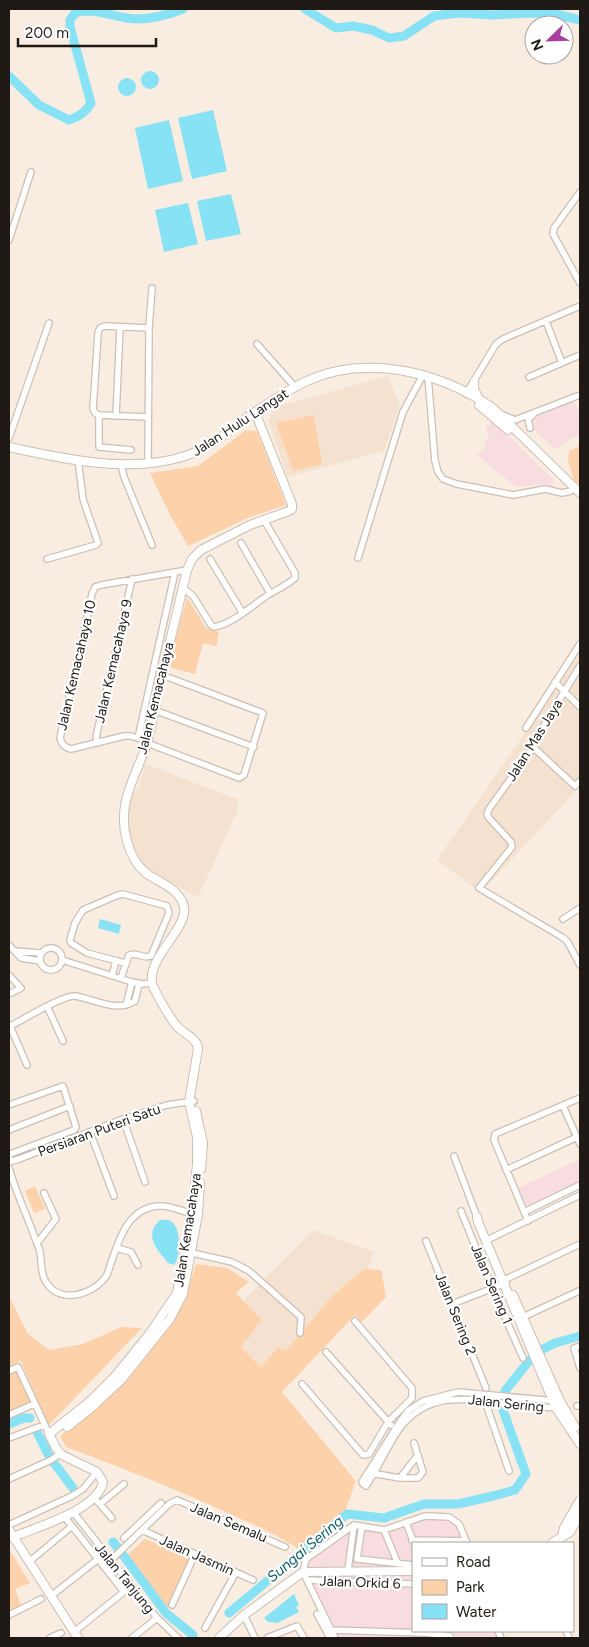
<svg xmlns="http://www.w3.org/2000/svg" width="589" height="1647" viewBox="0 0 589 1647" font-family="Figtree,sans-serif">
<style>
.commercial{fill:#f8dde0}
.built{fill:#f4e1cf}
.green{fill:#fdd2aa}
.water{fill:#87e2f5}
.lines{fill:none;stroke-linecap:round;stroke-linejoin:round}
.river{stroke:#87e2f5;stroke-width:9}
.street-casing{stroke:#ccbfb3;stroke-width:8}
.secondary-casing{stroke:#ccbfb3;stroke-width:10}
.street{stroke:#fff;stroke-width:5.5}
.secondary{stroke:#fff;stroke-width:8}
.labels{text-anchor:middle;stroke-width:4.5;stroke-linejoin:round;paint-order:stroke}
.street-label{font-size:14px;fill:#1f1a16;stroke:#fff}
.water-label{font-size:15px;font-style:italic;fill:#14606e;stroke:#fff}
</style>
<rect width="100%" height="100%" fill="#f9ece0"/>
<path class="commercial" d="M573,400L580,415V435L565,442L556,450L526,422Z
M494,422L555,481L551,487L546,484L516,487L477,455L484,448L485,442L489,436L485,426Z
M580,1159V1183L525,1210L516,1189Z
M425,1518H449L454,1521L462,1543H413V1631H496L499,1638H337L306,1574L307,1560L355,1527L383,1532Z"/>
<path class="built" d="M387,376L400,404L384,451L287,477L269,422L273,408Z
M580,654V786L488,885L479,891L437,860Z
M145,764L239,800L237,812L198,897L147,870L136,852L129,834L128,812L131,795L139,787Z
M313,1230L374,1252L368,1269H364L331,1297L286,1352L278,1347L261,1367L241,1347L262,1320L243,1301Z"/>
<path class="green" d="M314,415L322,464L293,471L276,423Z
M246,430L257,431L286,505L248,518L188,546L169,513L150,473L198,466Z
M580,446V485L574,481L568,460L569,451Z
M187,597L206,628L219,632L216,646L203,643L195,674L168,667Z
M35,1186L45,1209L34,1213L25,1191Z
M196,1264L227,1268L249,1282L236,1293L262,1320L241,1347L261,1367L278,1347L286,1351L331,1297L364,1269L381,1270L386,1297L362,1322L355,1315L282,1392L356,1481L345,1512L300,1550C277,1534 251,1524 226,1512C173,1488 120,1467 66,1447L60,1436L113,1393L147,1356L184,1301Z
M9,1296L28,1334L49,1350L83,1344L121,1327L142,1328L48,1426L21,1361L9,1366Z
M18,1369L32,1403L9,1413V1373Z
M145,1539L192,1558L167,1609L126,1556Z
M9,1549L30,1583L15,1589L21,1605L9,1611Z"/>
<path class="water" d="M141 80a9 9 0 1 1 18 0a9 9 0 1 1-18 0Z
M118 87a9 9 0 1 1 18 0a9 9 0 1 1-18 0Z
M213,110L227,171L192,179L178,118Z
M169,120L183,181L148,189L135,128Z
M231,194L241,234L206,241L197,201Z
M188,203L198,244L164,252L155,210Z
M100,919L121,925L119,934L98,928Z
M160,1220C165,1220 168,1219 172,1222C181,1228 181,1257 174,1265L168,1263C157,1249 143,1236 160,1220Z
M294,1594L299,1605L296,1607L299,1612L277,1623L268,1622L264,1618Z"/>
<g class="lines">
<path class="river" d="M305,9L336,28L353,26L372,30L389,38L404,36L434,16L459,13L494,15L529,13L555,14L580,20
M9,76L39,105L69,120C79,117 86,112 91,103L70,27V20L75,13C95,6 116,19 137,19C152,19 170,14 183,9
M9,1424L24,1418H30
M37,1432L49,1456
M54,1463L73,1488
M113,1542L118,1548
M123,1555L166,1613L193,1635
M229,1613L347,1514L384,1518L424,1504H458L493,1496L515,1490L526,1474L503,1410L505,1391L529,1361L543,1349L555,1343L580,1336"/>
<g class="street-casing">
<path id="street" d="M580,192L554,228L553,234L580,283
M9,240L31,172
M546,321L562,363
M257,344L295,387
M428,377L435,461L438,472L443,479L457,484L513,495L545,489L562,493L571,491
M529,377L580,355
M466,394L496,344L503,339L580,306
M99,415V447L131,450
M503,415L515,420L580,395
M116,416L120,327
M148,417L99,415L95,413L93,409L98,333L100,328L105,326L149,328
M530,428L528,419L533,415
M9,438L49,323
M121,464L124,477L152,545
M148,464L149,328L152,288
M241,543L270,593
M358,558L403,412L423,375
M47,559L96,545L98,543L83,499L78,460
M210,559L242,612
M183,588L193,596L211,625L214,627C231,625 254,604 268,595C278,589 287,585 295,578V573L264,520
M580,666L547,720L533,747L489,809L487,814L489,818L511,842L512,847L479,888L562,937L567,941L580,965
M555,682L580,707
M154,710L254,747
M526,728L580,644
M138,738L175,572
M147,741L131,736H124L71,749C64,747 62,745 60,738L92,594L95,587L101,585L187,570
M98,743L96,737L132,579
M147,743L239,778L244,775L263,713L162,675
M533,747L575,786L580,781
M563,919L580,908
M9,945L21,958L40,961
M40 959a11 11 0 1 1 22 0a11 11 0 1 1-22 0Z
M15,951L41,953
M62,960L132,982L143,984L152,983
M9,975L21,988L9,994
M112,976L116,961
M121,978L129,955C137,952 143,959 151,956L169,913L167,906L123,894L118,895L83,910L75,923L70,940L71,943L87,953L125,963
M126,1005L132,982
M47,1006L63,1041
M10,1026L27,1065
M9,1027C22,1020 63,995 75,996C94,999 117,1013 135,1001L139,984
M9,1105L63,1086L76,1127L74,1130L10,1154L9,1157
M563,1106L580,1144
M123,1119L145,1182
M9,1130L70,1106
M90,1132L114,1196
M454,1156L477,1217
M9,1162L19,1159L123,1119L167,1105L194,1101
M9,1168C15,1189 24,1209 32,1230C34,1237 38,1244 40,1252C42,1262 40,1273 46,1282C60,1305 94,1295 107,1275C117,1247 125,1205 162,1206C173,1206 184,1213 196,1214
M506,1170L577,1137
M461,1211L492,1288L523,1358
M524,1212L580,1185
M528,1221L494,1140L495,1134L580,1098
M426,1241L486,1388
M485,1241L580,1195
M37,1243L56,1219L44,1193
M117,1248L131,1252L138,1265
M188,1252L232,1262L249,1271L301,1317L300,1333
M502,1281L580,1244
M452,1304L506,1283
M523,1317L579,1291
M580,1346L574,1348L580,1368
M326,1352L391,1425
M9,1371L18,1367L49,1434
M302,1384L363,1455L369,1454L388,1422L412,1398V1388L355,1321
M484,1398L509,1471
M555,1401L458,1392L423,1401L409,1410L401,1420L362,1482L363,1484L366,1486C378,1468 387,1447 399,1429C429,1390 467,1399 509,1404C525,1406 542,1407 559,1408
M577,1406H580
M9,1415L34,1404
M9,1438L44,1425
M371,1473L400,1478H418L423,1472L414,1443
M400,1478L418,1455
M9,1479L51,1460L61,1453
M97,1501L112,1518
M100,1504L124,1484
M73,1512L157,1618L178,1638
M64,1516L124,1592
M406,1522L413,1541
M9,1525L72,1496L83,1489L97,1472
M362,1526L357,1559L413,1565
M142,1530L253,1580
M384,1530L398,1564
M124,1538L161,1503
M412,1540L466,1541
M111,1560L169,1504L177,1500L285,1547
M29,1562L72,1526
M348,1570L354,1525
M307,1580L413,1584
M51,1596L98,1559
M172,1605L195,1554
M317,1614L330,1638
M9,1615L41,1599
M244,1615L255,1638
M205,1628L236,1572
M331,1630L425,1633L450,1636L451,1638
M498,1631L501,1638
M566,1631L569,1638
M74,1632L125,1591
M50,1638L61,1633
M132,1638L157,1618
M267,1638L297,1626L304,1638
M335,1638L303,1572L306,1559L354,1525L384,1530L425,1516L449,1517L459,1524L467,1543"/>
</g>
<g class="secondary-casing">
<path id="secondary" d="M474,382V389L479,399
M479,405L508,430
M9,447C63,459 131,474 185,456C211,448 233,427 255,412C272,401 289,389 307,381C368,353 443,373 494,409L580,493
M196,1111L203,1143L201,1169
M477,1217L478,1222L556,1408L580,1444
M513,1295L560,1401L575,1427
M67,1427L91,1408L122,1379L170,1319L183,1294L198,1214L200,1183
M9,1530L78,1638
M562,1536L564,1528L580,1500
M13,1537C37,1527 98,1510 103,1482L97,1472L62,1455L56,1448L49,1434L88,1403L117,1374L150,1333L177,1293L192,1214L197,1164V1137L189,1102L198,1049C197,1037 183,1034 176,1025C171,1019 153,990 152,982C148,957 188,928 184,907C180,888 159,883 146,873C136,865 130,853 127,841C116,803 136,777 147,743C152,724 156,703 160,684C169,646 178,608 187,570L192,559L201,550L250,525L289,511L292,509V504L255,412
M552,1543L570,1532L580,1514
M219,1638L244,1615L303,1572L413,1571"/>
</g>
<use href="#street" class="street"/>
<use href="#secondary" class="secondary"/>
</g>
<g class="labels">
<g class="street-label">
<text transform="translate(240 422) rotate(-33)" y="5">Jalan Hulu Langat</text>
<text transform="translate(113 661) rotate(-77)" y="5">Jalan Kemacahaya 9</text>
<text transform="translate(76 665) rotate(-77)" y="5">Jalan Kemacahaya 10</text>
<text transform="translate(155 698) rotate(-76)" y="5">Jalan Kemacahaya</text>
<text transform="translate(534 740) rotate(-58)" y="5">Jalan Mas Jaya</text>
<text transform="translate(99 1130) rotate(-20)" y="5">Persiaran Puteri Satu</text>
<text transform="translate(187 1230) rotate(-81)" y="5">Jalan Kemacahaya</text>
<text transform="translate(492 1284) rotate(67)" y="5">Jalan Sering 1</text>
<text transform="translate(456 1314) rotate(68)" y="5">Jalan Sering 2</text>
<text transform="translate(506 1403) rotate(6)" y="5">Jalan Sering</text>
<text transform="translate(229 1522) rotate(23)" y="5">Jalan Semalu</text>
<text transform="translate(197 1555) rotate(24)" y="5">Jalan Jasmin</text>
<text transform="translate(125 1578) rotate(51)" y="5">Jalan Tanjung</text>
<text transform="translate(360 1582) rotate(2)" y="5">Jalan Orkid 6</text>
</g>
<g class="water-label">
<text transform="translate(305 1549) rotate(-40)" y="5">Sungai Sering</text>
</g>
</g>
<rect width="589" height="1647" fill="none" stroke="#1f1a16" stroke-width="20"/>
<rect x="412" y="1542" width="162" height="90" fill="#ffffff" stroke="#a5a3a2"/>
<rect x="422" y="1558" width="25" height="8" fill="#ffffff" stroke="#a5a3a2"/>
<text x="456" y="1567" font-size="15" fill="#1f1a16">Road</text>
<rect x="422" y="1580" width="25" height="15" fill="#fdd2aa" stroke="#a5a3a2"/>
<text x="456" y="1592" font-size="15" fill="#1f1a16">Park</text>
<rect x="422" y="1604" width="25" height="15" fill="#87e2f5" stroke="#a5a3a2"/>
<text x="456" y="1617" font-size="15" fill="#1f1a16">Water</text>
<g transform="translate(549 40) rotate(247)"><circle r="24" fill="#ffffff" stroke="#a5a3a2"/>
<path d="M0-4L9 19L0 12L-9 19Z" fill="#a83e9f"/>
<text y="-8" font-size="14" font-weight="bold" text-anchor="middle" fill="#1f1a16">N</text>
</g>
<path d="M18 38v8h138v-8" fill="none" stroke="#1f1a16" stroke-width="2.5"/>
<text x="25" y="38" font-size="15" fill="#1f1a16" stroke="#ffffff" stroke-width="4" paint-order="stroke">200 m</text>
</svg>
